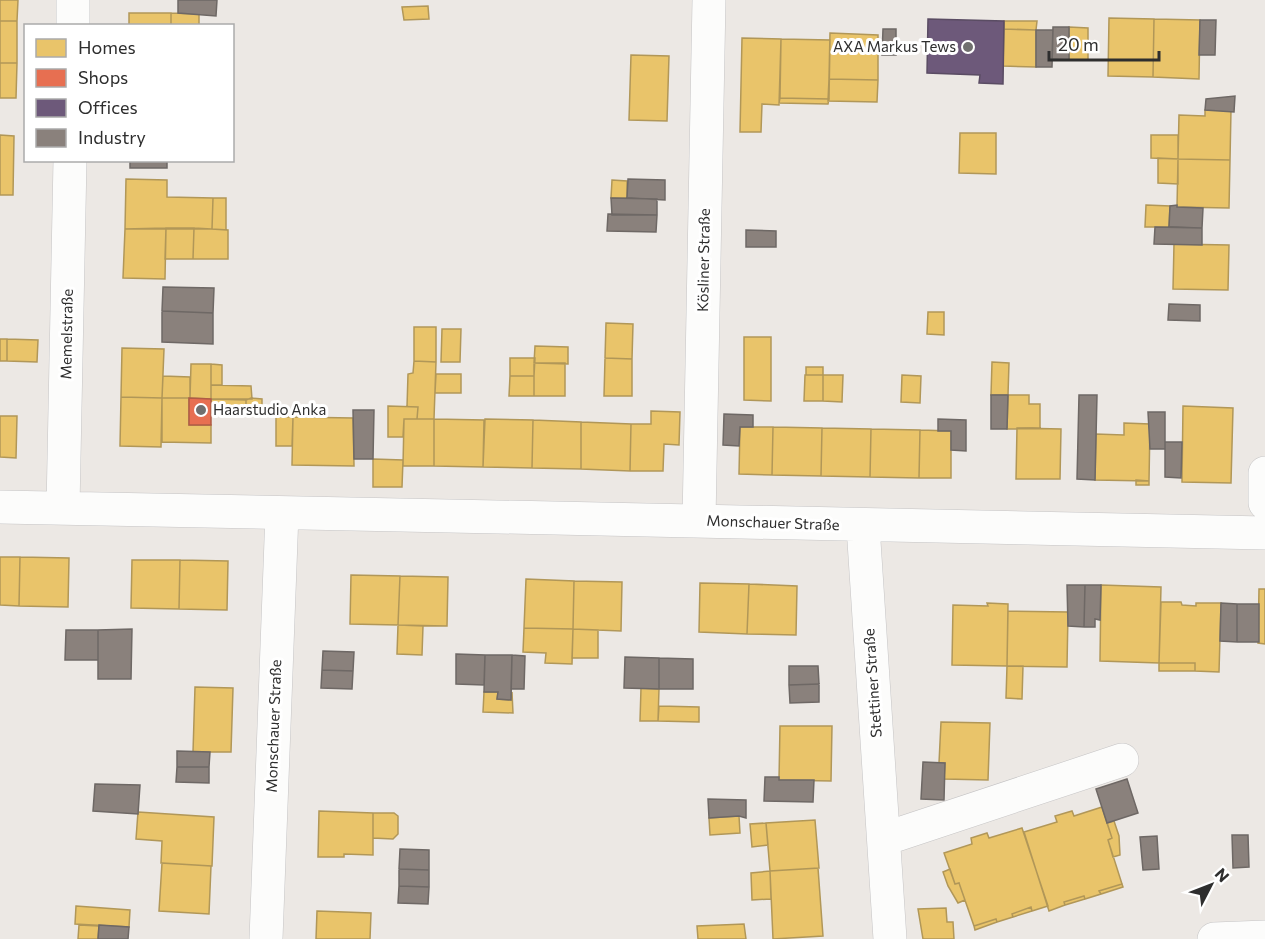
<svg xmlns="http://www.w3.org/2000/svg" width="1265" height="939" viewBox="0 0 1265 939" font-family="Commissioner,sans-serif">
<style>
.homes{fill:#e9c46a;stroke:#b19758;stroke-width:1.5}
.shops{fill:#e76f51;stroke:#b05c46;stroke-width:1.5}
.offices{fill:#6d597a;stroke:#5a4c63;stroke-width:1.5}
.industry{fill:#8a817c;stroke:#6e6865;stroke-width:1.5}
.lines{fill:none;stroke-linecap:round;stroke-linejoin:round}
.street-casing{stroke:#c5c4c5;stroke-width:34}
.street{stroke:#fcfcfb;stroke-width:33}
.poi-dot{fill:#706f6e;stroke:#fff;stroke-width:2}
.labels{text-anchor:middle;stroke-width:6;stroke-linejoin:round;paint-order:stroke}
.poi-label{font-size:15px;fill:#2e2e2e;stroke:#fff;text-anchor:end}
.street-label{font-size:15px;fill:#2e2e2e;stroke:#fff}
</style>
<rect width="100%" height="100%" fill="#ece8e4"/>
<path class="homes" d="M0,0H18L17,21H0Z
M428,6L429,19L404,20L402,7Z
M129,13H171V26H129Z
M171,13L199,14V26H171Z
M1109,18L1154,19L1153,77L1108,76Z
M1154,19L1200,20L1199,79L1153,77Z
M0,21H17V63H0Z
M1004,21H1037L1036,30L1004,29Z
M1069,27L1088,28V60H1069Z
M1004,29L1036,30V67L1003,66Z
M830,33L878,35V80L829,79Z
M742,38L781,39L779,105L762,104L761,132H740Z
M781,39L830,40L829,99L780,98Z
M631,55L669,56L667,121L629,120Z
M0,63H17L16,98H0Z
M829,79L878,80L877,102L828,101Z
M780,98L829,99L828,104L779,103Z
M1205,110H1231L1230,160L1178,159L1179,115L1205,116Z
M960,133H996V174L959,173Z
M0,135L14,136L13,195H0Z
M1151,135H1178V159L1151,158Z
M1158,158L1178,159V184L1158,183Z
M1178,159L1230,160L1229,208L1177,207Z
M126,179L167,180V197L213,198L212,229H125Z
M612,180L627,181V198H611Z
M213,198H226V230L212,229Z
M1146,205L1170,206L1169,227H1145Z
M166,228L165,279L123,278L125,229Z
M166,228H194L193,259H165Z
M194,228L228,230V259H193Z
M1174,244L1229,245L1228,290L1173,289Z
M928,312H944V335L927,334Z
M606,323L633,324L632,359L605,358Z
M414,327H436V362L414,361Z
M442,329H461L460,362H441Z
M744,337H771V401L744,400Z
M0,339H7V361H0Z
M7,339L38,340L37,362L7,361Z
M535,346L568,347V364L534,363Z
M122,348L164,349L162,398L121,397Z
M510,358H535L534,376H510Z
M605,358L632,359V396H604Z
M414,361L436,362L434,419H417L418,407H407L408,374L413,373Z
M992,362L1009,363L1008,395H991Z
M534,363H565V396H534Z
M191,364H211V399L190,398Z
M211,364L222,365V385H211Z
M806,367H823V375H806Z
M436,374H461V393H435Z
M805,375H823V401H804Z
M823,375H843L842,402L823,401Z
M902,375L921,376L920,403L901,402Z
M163,376L190,377V398H162Z
M510,376H534V396H509Z
M211,385L251,386L252,399H211Z
M1008,395H1029V404H1040V428L1007,429Z
M121,397L162,398L161,447L120,446Z
M162,398H189V425H211V443L162,442Z
M251,398L262,399V416H246V400Z
M211,399L246,400V416L211,413Z
M388,406L418,407L417,419H404L403,437H388Z
M1183,406L1233,408L1231,483L1182,482Z
M651,411L680,412L679,445L664,444L663,471H630L631,424H651Z
M0,416H17L16,458L0,457Z
M276,417H293L292,446H276Z
M293,417L353,418L354,466L292,465Z
M404,419H434V466H403Z
M434,419L484,420L483,467L434,466Z
M485,419L533,420L532,468L483,467Z
M533,420L581,422V469L532,468Z
M581,422L631,424L630,471L581,469Z
M1124,423L1150,424L1149,481L1095,480L1096,434L1124,435Z
M740,427H773L772,475L739,474Z
M773,427L822,428L821,476L772,475Z
M822,428L871,429L870,477L821,476Z
M1017,428L1061,429L1060,479H1016Z
M871,429L920,430L919,478L870,477Z
M920,430L951,431V478H919Z
M373,459L403,460L402,487H373Z
M1136,480L1149,481V485H1136Z
M0,557H20L19,606L0,605Z
M20,557L69,558L68,607L19,606Z
M132,560H180L179,609L131,608Z
M180,560L228,561L227,610L179,609Z
M351,575L400,576L398,625L350,624Z
M400,576L448,577L447,626L398,625Z
M526,579L574,581L573,629L524,628Z
M574,581L622,582L621,631L573,629Z
M700,583L749,584L747,634L699,632Z
M749,584L797,586L796,635L747,634Z
M1101,585L1161,587L1159,663L1100,661Z
M1259,589H1265V644L1258,643Z
M1161,602H1181L1182,605L1196,606V603H1221L1219,672L1195,671V663H1159Z
M987,603L1008,604L1007,666L952,665L953,605L988,606Z
M1008,611L1068,612L1067,667L1007,666Z
M398,625L423,626L422,655L397,654Z
M524,628L573,629L572,664L545,663L546,653L523,652Z
M573,629L598,630V658H572Z
M1159,663H1195V671H1159Z
M1007,666H1023L1022,699L1006,698Z
M195,687L233,688L231,752H193Z
M641,688L659,689L658,721H640Z
M484,692H498L497,699L511,700L512,692L513,713L483,712Z
M659,706L699,707V722L658,721Z
M941,722L990,723L988,780L944,779L945,763H939Z
M780,726H832L831,781L779,780Z
M1102,807L1112,838L1108,840L1122,884L1099,891L1101,894L1085,899L1084,896L1064,902L1065,905L1049,911L1024,832L1057,822L1055,816L1072,811L1074,816Z
M319,811L373,813V855L344,854V857H318Z
M138,812L214,817L212,866L161,863L162,841L136,839Z
M373,813H394L398,816V834L393,839L373,838Z
M739,816L740,833L710,835L709,818Z
M815,820L819,868L770,871L766,823Z
M1114,821L1119,836L1120,855L1113,857L1108,840L1112,838L1107,823Z
M766,823L768,845L752,847L750,824Z
M1022,828L1048,906L1032,911L1031,907L1012,914L1013,917L997,922L996,919L974,926L959,883L955,884L944,853L972,844L971,838L987,833L989,838Z
M162,863L211,866L209,914L159,911Z
M818,868L823,936L773,939L770,871Z
M950,869L955,884L959,883L965,900L958,903L948,886L943,872Z
M770,871L771,899L752,900L751,873Z
M1122,884L1123,887L1101,894L1099,891Z
M1084,896L1085,899L1065,905L1064,902Z
M76,906L130,910L129,927L75,924Z
M1031,907L1032,911L1013,917L1012,914Z
M946,908L947,922H953L954,939H923L918,909Z
M317,911L371,913L370,939H316Z
M996,919L997,922L975,930L974,926Z
M744,924L746,939H698L697,926Z
M79,925L99,926L98,939H78Z"/>
<path class="shops" d="M189,398L211,399V425H189Z"/>
<path class="offices" d="M928,19L1004,21L1003,84L979,83L980,75L927,73Z"/>
<path class="industry" d="M178,0H217L216,16L178,13Z
M1200,20H1216L1215,55H1199Z
M1053,27H1069V60L1052,59Z
M883,29H896V55H882Z
M1036,30H1053L1052,67H1036Z
M1235,96L1234,112L1205,110L1206,99Z
M130,160H167V168H130Z
M628,179L665,180V200L627,198Z
M611,198L657,199V215H612Z
M1177,205V207L1203,208L1202,228L1169,227L1170,206Z
M608,214L657,215L656,232L607,231Z
M1155,227L1202,228V245L1154,244Z
M746,230L776,231V247H746Z
M163,287L214,288L213,313L162,311Z
M1169,304L1200,305V321L1168,320Z
M162,311L213,313V344L162,342Z
M991,395H1008L1007,429H991Z
M1079,395H1097L1095,480L1077,479Z
M353,410H374L373,459H354Z
M1148,412H1165V449H1150Z
M724,414L753,415V427H740L739,446L723,445Z
M938,419L966,420V451L951,450V431H938Z
M1165,442H1182L1181,478L1165,477Z
M1067,585H1085L1084,627L1068,626Z
M1085,585H1101L1100,620L1095,619V627H1084Z
M1221,603L1237,604V642L1220,641Z
M1237,604H1259V642H1237Z
M132,629L131,679H98V630Z
M66,630H98V660H65Z
M323,651L354,652L353,671L322,670Z
M456,654L485,655L484,685L456,684Z
M485,655H512L511,700L497,699L498,692H484Z
M512,655L525,656L524,689H511Z
M625,657L659,658V689L624,688Z
M659,658L693,659V689H659Z
M789,666H818L819,684L789,685Z
M322,670L353,671L352,689L321,688Z
M819,684V702L790,703L789,685Z
M177,751L210,752L209,767H177Z
M923,762L945,763L944,800L921,799Z
M177,767H209V783L176,782Z
M765,777H779V780H814L813,802L764,801Z
M1127,779L1138,813L1107,823L1096,789Z
M95,784L140,785L138,814L93,811Z
M708,799L746,800V818L739,816L709,818Z
M1232,835H1248L1249,867L1233,868Z
M1157,836L1159,869L1143,870L1140,837Z
M400,849L429,850V870L399,869Z
M399,869L429,870V887L399,886Z
M399,886L429,887L428,904L398,903Z
M99,925L129,927L128,939H98Z"/>
<g class="lines">
<g class="street-casing">
<path id="street" d="M73,26V0
M1265,473V503
M0,507C422,513 843,526 1265,533
M63,508L70,160
M699,521L709,0
M863,526L890,939
M884,839L1122,760
M266,939L282,513
M1214,939L1265,937"/>
</g>
<use href="#street" class="street"/>
</g>
<g class="poi-dot">
<circle cx="968" cy="47" r="6"/>
<circle cx="201" cy="410" r="6"/>
</g>
<g class="labels">
<g class="poi-label">
<text x="956" y="52">AXA Markus Tews</text>
<text x="213" y="415" text-anchor="start">Haarstudio Anka</text>
</g>
<g class="street-label">
<text transform="translate(704 260) rotate(-89)" y="5">Kösliner Straße</text>
<text transform="translate(67 334) rotate(-89)" y="5">Memelstraße</text>
<text transform="translate(773 523) rotate(2)" y="5">Monschauer Straße</text>
<text transform="translate(873 683) rotate(-94)" y="5">Stettiner Straße</text>
<text transform="translate(274 726) rotate(-88)" y="5">Monschauer Straße</text>
</g>
</g>
<rect x="24" y="24" width="210" height="138" fill="#ffffff" stroke="#ababab" stroke-width="1.5"/>
<rect x="36" y="39" width="30" height="18" fill="#e9c46a" stroke="#ababab" stroke-width="1.5"/>
<text x="78" y="54" font-size="18" fill="#2e2e2e">Homes</text>
<rect x="36" y="69" width="30" height="18" fill="#e76f51" stroke="#ababab" stroke-width="1.5"/>
<text x="78" y="84" font-size="18" fill="#2e2e2e">Shops</text>
<rect x="36" y="99" width="30" height="18" fill="#6d597a" stroke="#ababab" stroke-width="1.5"/>
<text x="78" y="114" font-size="18" fill="#2e2e2e">Offices</text>
<rect x="36" y="129" width="30" height="18" fill="#8a817c" stroke="#ababab" stroke-width="1.5"/>
<text x="78" y="144" font-size="18" fill="#2e2e2e">Industry</text>
<g transform="translate(1211 885) rotate(48)" stroke="#ffffff" stroke-width="4.5" paint-order="stroke">
<path d="M0-4.5L10 22L0 15L-10 22Z" fill="#2e2e2e"/>
<text y="-9" font-size="16" font-weight="bold" text-anchor="middle" fill="#2e2e2e">N</text>
</g>
<path d="M1049 51v9h110v-9" fill="none" stroke="#2e2e2e" stroke-width="3"/>
<text x="1058" y="51" font-size="18" fill="#2e2e2e" stroke="#ffffff" stroke-width="4.5" paint-order="stroke">20 m</text>
</svg>
